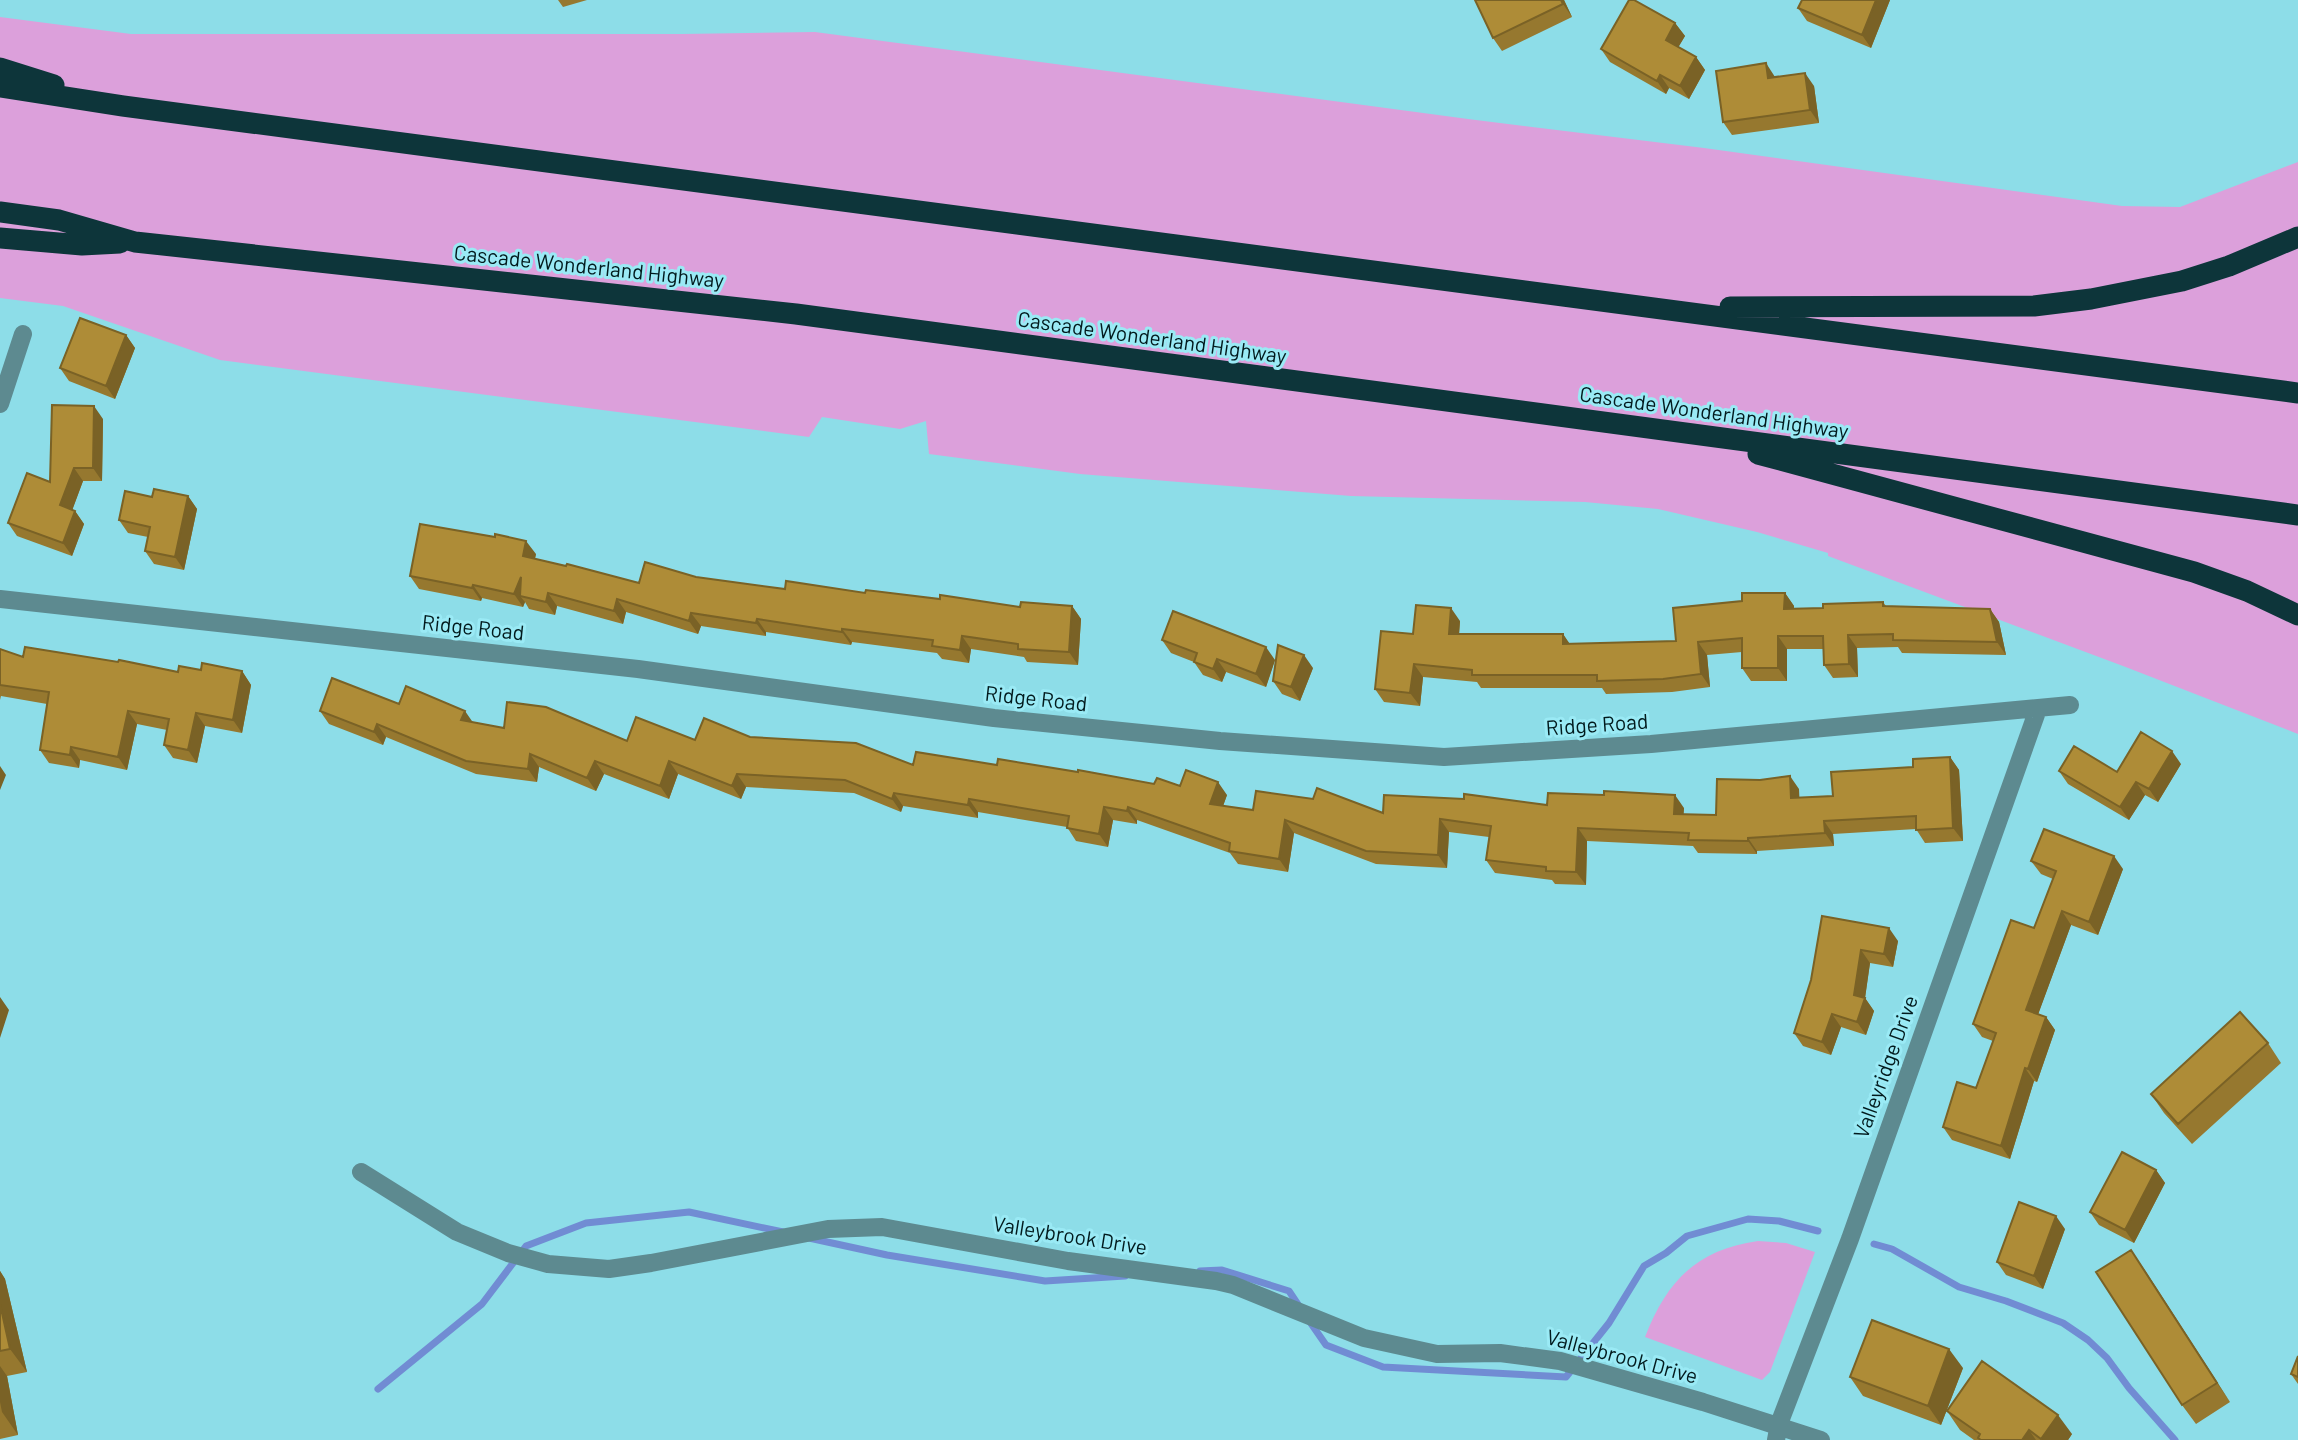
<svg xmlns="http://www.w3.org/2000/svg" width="2298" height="1440" viewBox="0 0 2298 1440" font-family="Barlow,sans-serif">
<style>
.green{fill:#dca0db}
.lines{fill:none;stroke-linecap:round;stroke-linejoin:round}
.stream{stroke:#718cd3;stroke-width:7}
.minor{stroke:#5d8a90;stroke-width:18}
.highway{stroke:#0d353a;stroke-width:21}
.wall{fill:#96782f}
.shaded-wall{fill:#7a6226}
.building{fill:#ae8c37;stroke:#7a6226;stroke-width:2}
.labels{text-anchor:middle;stroke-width:6;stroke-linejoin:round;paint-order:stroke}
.street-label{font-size:21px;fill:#021a1d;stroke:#9aeaf5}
</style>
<rect width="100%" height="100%" fill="#8ddde8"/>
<path class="green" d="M0,17L131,34H682L815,32L1468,119L1704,148L2122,206L2180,207L2298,162V734L2123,666L1828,556V553L1757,532L1658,509L1585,502L1351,496L1080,474L929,454L926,421L900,429L822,417L809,437L220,360L63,306L0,298Z
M1758,1241L1786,1243L1815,1252L1770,1372L1762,1380L1645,1337C1667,1281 1696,1250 1758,1241Z"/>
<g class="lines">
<path class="stream" d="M809,1238L887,1255L1045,1281L1125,1276
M1874,1244L1892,1249L1959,1287L2006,1301L2063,1323L2088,1340L2107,1358L2129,1388L2175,1440
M1200,1271L1222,1270L1289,1291L1301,1309
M1310,1322L1326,1345L1383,1367L1566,1377L1609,1323L1644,1266L1666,1253L1687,1236L1748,1219L1779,1221L1818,1231
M378,1389L482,1304L526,1246L586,1223L689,1212L783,1232"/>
<path class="minor" d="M0,404L23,334
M0,599L638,669L994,718L1220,741L1444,757L1651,744L2070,705
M361,1172L457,1232L508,1253L548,1264L609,1269L651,1263L828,1229L882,1227L1068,1261L1216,1281L1233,1285L1364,1338L1437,1354L1500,1353L1560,1361L1703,1402L1821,1440
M1776,1440L1779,1424L1850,1239L2038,709"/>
<path class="highway" d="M0,68L54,85
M0,87L123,106L2298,393
M0,212L59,220L135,242L796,314L2298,515
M0,238L82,245L120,243
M1730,307L2034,306L2091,299L2182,281L2229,266L2298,237
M1758,454L2194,572L2247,591L2298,615"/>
</g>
<path class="wall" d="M558,0H587L563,7Z
M1564,0L1572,17L1502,51L1493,38Z
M1890,0L1871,48L1807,21L1798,8Z
M1675,23L1685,36L1678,47L1696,57L1705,70L1689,99L1669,88L1666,94L1610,62L1601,49Z
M1775,77L1814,86L1819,123L1732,135L1723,122Z
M126,335L135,348L115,399L69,381L60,368Z
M103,419L102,481H83L72,510L75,511L84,524L72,556L17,536L8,523L50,482Z
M188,496L197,509L184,570L154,564L145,551L148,537L128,533L119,520L152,497Z
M536,554L535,559L639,583L696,577L785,589L865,593L940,599L1020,607L1072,606L1081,619L1078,665L1027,662L1024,657L971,649L969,663L942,659L937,653L852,642L851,645L766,632V636L701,626L698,634L626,612L623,624L557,606L555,615L529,609L525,602L523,607L482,598L481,601L419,589L410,576Z
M1785,593L1794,606V609L1823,608L1883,602L1886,606L1990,609L1999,622L2006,655L1902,653L1898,647L1857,648L1858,677L1833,678L1824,665V649H1787V681H1751L1742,668V652L1707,655L1710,687L1672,692L1606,694L1602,688H1481L1477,682L1423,677L1420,706L1384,702L1375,689L1413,634L1460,621L1459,634H1563L1569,644L1676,641L1742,601Z
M1162,640L1275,660L1266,687L1226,672L1222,682L1203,675L1194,662L1171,653Z
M0,649L23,657L178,672L201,670L242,671L251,685L242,733L205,726L197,763L173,758L164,745L167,730L137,724L127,770L80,760L79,768L49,763L40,750L47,704L1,696L0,700Z
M1313,668L1300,701L1282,694L1273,681Z
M399,704L473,722L504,728L627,741L695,740L750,737L913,765H997L1078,772L1154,784L1180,786L1227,795L1223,806L1253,810L1383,813L1547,805L1684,808L1683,814L1716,815L1799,789V798L1833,796L1913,767L1950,757L1959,770L1963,841L1925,843L1916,829L1833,834L1834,846L1757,851V854L1698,853L1693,846L1587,841L1586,885L1555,884L1552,880L1495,873L1486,860L1489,837L1449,832L1447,868L1376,864L1294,833L1288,872L1238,864L1230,853L1137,820V824L1113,820L1108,847L1076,841L1067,827L978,812V818L903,806L901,812L854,793L746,787L741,799L678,774L669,799L604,774L596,791L539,767L537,782L476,774L386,737L383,745L329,724L320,711Z
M2181,764L2158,802L2145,795L2129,820L2068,784L2059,771L2117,772Z
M2031,861L2123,869L2098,935L2071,925L2038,1014L2046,1017L2055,1030L2037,1082L2034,1081L2010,1159L1952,1140L1943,1127L1976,1088L1993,1041L1982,1037L1973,1024L2034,928L2053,879L2041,874Z
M1822,916L1898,941L1893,967L1870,963L1865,998L1874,1011L1866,1035L1841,1027L1831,1055L1803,1046L1794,1033L1811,980Z
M2268,1043L2281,1063L2192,1144L2164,1113L2151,1094Z
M2156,1170L2165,1183L2134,1243L2099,1225L2090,1212Z
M2065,1229L2043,1289L2006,1275L1997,1262Z
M2144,1269L2230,1402L2196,1424L2182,1405Z
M0,1271L5,1279L27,1372L7,1376L18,1435L0,1439Z
M2298,1356V1384L2291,1374Z
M1963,1368L1941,1425L1863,1396L1850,1377Z
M1947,1411L2072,1434L2068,1440H1974L1960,1430Z"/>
<path class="shaded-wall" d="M1561,0H1564L1572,17L1563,4Z
M1876,0H1890L1871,48L1862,35Z
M1675,23L1685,36L1675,53L1666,40Z
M1696,57L1705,70L1689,99L1680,86Z
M1766,63L1775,77L1777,91L1768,78Z
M1805,73L1814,86L1819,123L1810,110Z
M1660,75L1669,88L1666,94L1657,81Z
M126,335L135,348L115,399L106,386Z
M94,406L103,419L102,481L93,468Z
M74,468L83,481L69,519L60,505Z
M188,496L197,509L184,570L175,557Z
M75,511L84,524L72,556L63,543Z
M526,541L536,554L532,569L523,556Z
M521,577L520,596L525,602L523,607L514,594Z
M473,585L482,598L481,601L472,588Z
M548,593L557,606L555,615L546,602Z
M1785,593L1794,606L1793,622L1784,609Z
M617,599L626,612L623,624L614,611Z
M1072,606L1081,619L1078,665L1069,652Z
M1451,608L1460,621L1458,648L1449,634Z
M1990,609L1999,622L2006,655L1997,642Z
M691,613L701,626L698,634L689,621Z
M757,619L766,632V636L756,623Z
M842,629L852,642L851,645L842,632Z
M1563,634L1572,647L1563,644Z
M1848,635L1857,648L1858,677L1849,664Z
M962,636L971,649L969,663L960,650Z
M1778,636L1787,649V681L1778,668Z
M1698,642L1707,655L1710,687L1701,674Z
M1266,647L1275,660L1266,687L1256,674Z
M1304,655L1313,668L1300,701L1291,687Z
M1217,659L1226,672L1222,682L1213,669Z
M1414,664L1423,677L1420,706L1410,693Z
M242,671L251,685L242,733L233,720Z
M128,711L137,724L127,770L118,757Z
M465,711L474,724L461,720Z
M196,713L205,726L197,763L188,750Z
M377,724L386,737L383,745L374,732Z
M71,747L80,760L79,768L70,755Z
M2172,751L2181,764L2158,802L2149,789Z
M530,754L539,767L537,782L528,769Z
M1950,757L1959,770L1963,841L1953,828Z
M595,761L604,774L596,791L587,778Z
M669,761L678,774L669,799L660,786Z
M0,766L6,775L0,790Z
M737,774L746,787L741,799L732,786Z
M1790,776L1799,789L1800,812L1791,798Z
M1218,782L1227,795L1219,817L1210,804Z
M2136,782L2145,795L2129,820L2120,807Z
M894,793L903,806L901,812L892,799Z
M1675,795L1684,808L1683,827L1674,814Z
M969,799L978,812V818L968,805Z
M1104,807L1113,820L1108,847L1099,834Z
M1128,807L1137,820V824L1127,811Z
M1440,819L1449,832L1447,868L1438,855Z
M1285,820L1294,833L1288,872L1279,859Z
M1824,821L1833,834L1834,846L1825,833Z
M1578,828L1587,841L1586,885L1576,872Z
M1748,838L1757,851V854L1748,841Z
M2114,856L2123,869L2098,935L2089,922Z
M2062,911L2071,925L2035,1023L2026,1010Z
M1889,928L1898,941L1893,967L1884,954Z
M1861,950L1870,963L1865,998L1874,1011L1866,1035L1857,1022L1854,995Z
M0,997L9,1010L0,1038Z
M1832,1014L1841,1027L1831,1055L1822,1042Z
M2046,1017L2055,1030L2037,1082L2028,1069Z
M2025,1068L2034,1081L2010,1159L2001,1146Z
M2156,1170L2165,1183L2134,1243L2125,1230Z
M2056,1216L2065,1229L2043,1289L2034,1276Z
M2131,1250L2144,1269L2230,1402L2217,1383Z
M0,1271L5,1279L27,1372L10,1349L0,1304Z
M1949,1349L1963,1368L1941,1425L1928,1406Z
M0,1366L7,1376L18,1435L2,1412L0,1402Z
M2058,1415L2072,1434L2068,1440H2042L2041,1439Z
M2029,1430L2036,1440H2022Z"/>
<path class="building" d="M1475,0H1561L1563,4L1493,38Z
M1629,0H1634L1675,23L1666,40L1696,57L1680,86L1660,75L1657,81L1601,49Z
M1802,0H1876L1862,35L1798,8Z
M1766,63L1768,78L1805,73L1810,110L1723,122L1716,71Z
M80,318L126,335L106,386L60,368Z
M52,405L94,406L93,468H74L60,505L75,511L63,543L8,523L27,473L50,482Z
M154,489L188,496L175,557L145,551L150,527L119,520L125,491L152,497Z
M420,524L495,537V534L526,541L523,556L566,566L567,564L639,583L645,562L696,577L785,589L786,581L865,593L866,590L940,599V595L1020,607L1021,602L1072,606L1069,652L1018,649V644L962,636L960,650L932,646L933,640L842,629V632L757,619L756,623L691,613L689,621L617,599L614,611L548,593L546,602L520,596L521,577L514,594L473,585L472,588L410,576Z
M1742,593H1785L1784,609L1823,608V604L1883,602V606L1990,609L1997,642L1893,640V634L1848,635L1849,664L1824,665L1823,636H1778V668H1742V638L1698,642L1701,674L1663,679L1597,681V675H1472V670L1414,664L1410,693L1375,689L1381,631L1413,634L1416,605L1451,608L1449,634H1563V644L1676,641L1673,608L1742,601Z
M1173,611L1266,647L1256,674L1217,659L1213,669L1194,662L1197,653L1162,640Z
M1278,645L1304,655L1291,687L1273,681Z
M25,647L118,662L119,660L178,672L179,666L201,670L202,663L242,671L233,720L196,713L188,750L164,745L169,719L128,711L118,757L71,747L70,755L40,750L49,692L0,685V649L23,657Z
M332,678L399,704L406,686L465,711L461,720L504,728L507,702L546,707L627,741L636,717L695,740L704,718L750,737L856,743L913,765L916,752L997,765L998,759L1078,772V770L1154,784L1157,778L1180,786L1186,770L1218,782L1210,804L1253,810L1256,791L1313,799L1317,788L1383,813L1384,795L1464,799V794L1547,805L1548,793L1604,795V791L1675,795L1674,814L1716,815L1717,779L1760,780L1790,776L1791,798L1833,796L1831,772L1913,767V759L1950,757L1953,828L1916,830V816L1824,821L1825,833L1748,838V841L1688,840L1689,833L1578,828L1576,872L1546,871V867L1486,860L1491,826L1440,819L1438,855L1366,851L1285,820L1279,859L1229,851L1230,843L1128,807L1127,811L1104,807L1099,834L1067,828L1069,816L969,799L968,805L894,793L892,799L845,780L737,774L732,786L669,761L660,786L595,761L587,778L530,754L528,769L466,761L377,724L374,732L320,711Z
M2141,732L2172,751L2149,789L2136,782L2120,807L2059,771L2074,746L2117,772Z
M2044,829L2114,856L2089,922L2062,911L2026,1010L2046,1017L2028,1069L2025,1068L2001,1146L1943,1127L1957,1082L1976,1088L1996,1033L1973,1024L2011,920L2034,928L2056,871L2031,861Z
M1822,916L1889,928L1884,954L1861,950L1854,995L1865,998L1857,1022L1832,1014L1822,1042L1794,1033L1811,980Z
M2240,1012L2268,1043L2178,1124L2151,1094Z
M2122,1152L2156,1170L2125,1230L2090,1212Z
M2019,1202L2056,1216L2034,1276L1997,1262Z
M2131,1250L2217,1383L2182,1405L2096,1272Z
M0,1304L10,1349L0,1351Z
M1872,1320L1949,1349L1928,1406L1850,1377Z
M2298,1356V1377L2291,1374Z
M1982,1361L2058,1415L2041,1439L2029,1430L2022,1440H1981L1978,1438L1980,1434L1947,1411Z"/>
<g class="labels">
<g class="street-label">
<text transform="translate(589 267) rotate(6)" y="7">Cascade Wonderland Highway</text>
<text transform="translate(1152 338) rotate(8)" y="7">Cascade Wonderland Highway</text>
<text transform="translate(1714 413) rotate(8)" y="7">Cascade Wonderland Highway</text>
<text transform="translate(473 628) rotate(6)" y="7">Ridge Road</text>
<text transform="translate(1036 699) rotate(6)" y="7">Ridge Road</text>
<text transform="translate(1597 725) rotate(-4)" y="7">Ridge Road</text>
<text transform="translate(1886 1067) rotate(-70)" y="7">Valleyridge Drive</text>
<text transform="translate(1070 1236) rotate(9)" y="7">Valleybrook Drive</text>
<text transform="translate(1622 1357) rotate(15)" y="7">Valleybrook Drive</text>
</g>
</g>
</svg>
